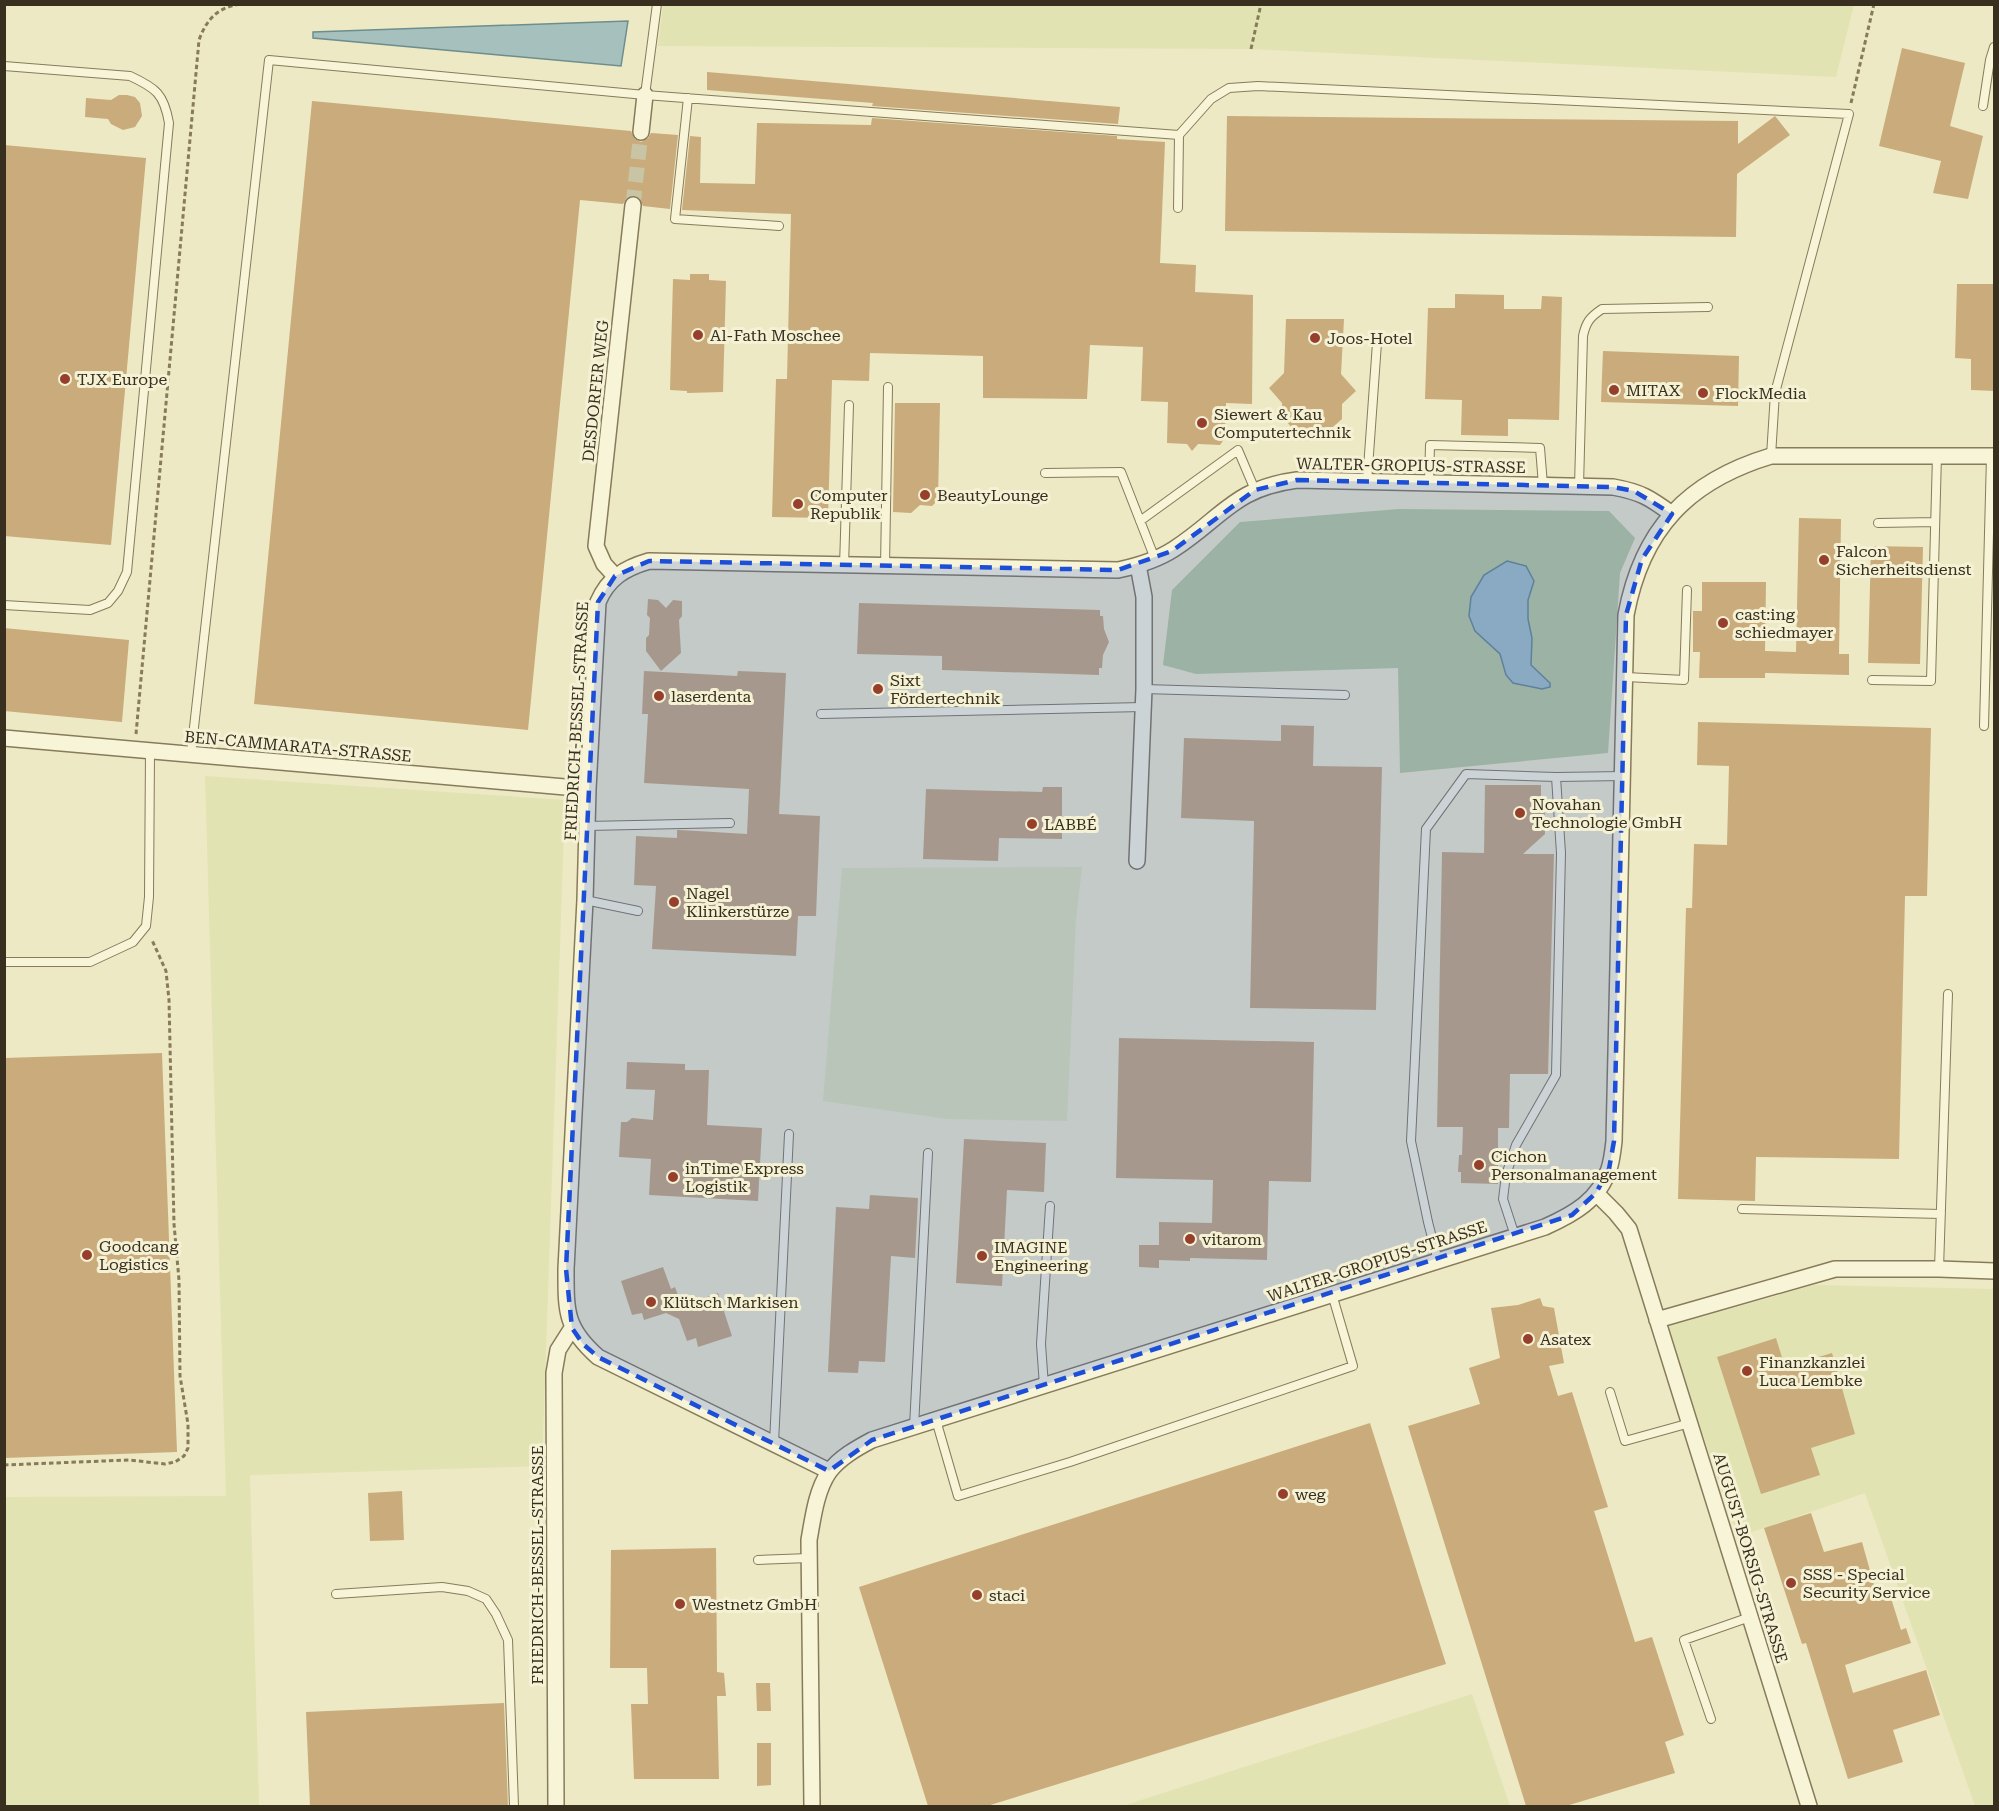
<svg xmlns="http://www.w3.org/2000/svg" width="1999" height="1811" viewBox="0 0 1999 1811" font-family="'Roboto Serif',serif">
<style>
.farmland{fill:#e1e3b2}
.green{fill:#bbcb98}
.water{fill:#a6c0be;stroke:#6d8e8c;stroke-width:1.5}
.building{fill:#caab7b}
.lines{fill:none;stroke-linecap:round;stroke-linejoin:round}
.street-tunnel{stroke:#c9c4a3;stroke-width:15;stroke-dasharray:15 8;stroke-linecap:butt}
.lane-casing{stroke:#877b5b;stroke-width:10}
.street-casing{stroke:#877b5b;stroke-width:18}
.path{stroke:#877b5b;stroke-width:3;stroke-dasharray:4.5 3;stroke-linecap:butt}
.lane{stroke:#f8f4d7;stroke-width:8}
.street{stroke:#f8f4d7;stroke-width:15}
.marked{fill:#1d4ed8;fill-opacity:0.2;stroke:#1d4ed8;stroke-width:4.5;stroke-dasharray:12 8;stroke-linejoin:round}
.poi-dot{fill:#953f2c;stroke:#f5f1d4;stroke-width:2}
.labels{text-anchor:middle;stroke-width:6;stroke-linejoin:round;paint-order:stroke}
.poi-label{font-size:16px;fill:#382f1f;stroke:#f5f1d4;text-anchor:start}
.street-label{font-size:16px;fill:#382f1f;stroke:#f5f1d4}
</style>
<rect width="100%" height="100%" fill="#ede9c4"/>
<path class="farmland" d="M663,5L1854,4V5L1836,77L1251,49L658,46Z
M205,776L565,800L542,1466L250,1475L259,1806H5V1497L226,1496Z
M1082,867L1076,920L1067,1121L947,1119L823,1101L842,868Z
M1814,1285L1994,1289V1806H1975L1865,1493L1738,1537L1666,1327Z
M1472,1694L1510,1806H1124L1138,1801Z"/>
<path class="green" d="M1399,509L1609,511L1635,538L1620,573L1608,753L1400,773L1398,668L1196,674L1163,665L1172,590L1240,522Z"/>
<path class="water" d="M628,21L621,66L313,38V32Z
M1507,561L1526,566L1534,581L1528,600V619L1532,638L1531,665L1550,683V687L1542,689L1513,683L1506,675L1500,654L1475,631L1469,616L1471,597L1484,575Z"/>
<path class="building" d="M1902,48L1965,63L1950,126L1983,136L1968,199L1933,193L1941,161L1879,146Z
M707,72L1120,107L1118,124L872,106L873,103L707,90Z
M119,95H127L135,97L140,103L142,116L135,127L123,130L111,124L108,119L85,117L86,98L111,100Z
M312,101L631,131L635,139L641,142L648,138L651,133L678,135L670,209L643,206L639,198L633,195L626,199L623,204L580,200L528,730L254,704Z
M1227,116L1738,121V144L1775,116L1790,135L1737,174L1736,237L1225,231Z
M872,118L1117,136V139L1165,142L1160,263L1196,265L1195,292L1253,295L1252,404L1226,403L1225,438L1220,445L1198,444L1192,451L1187,444L1167,443L1168,402L1141,401L1143,347L1090,345L1087,399L983,398V356L870,353L869,381L832,380L828,518L772,517L776,379H787L791,214L682,210L690,136L701,137L700,183L755,184L757,123L871,125Z
M4,145L146,158L111,545L4,536Z
M690,274H709V280L726,281L723,392L687,393V391L670,390L673,279L690,280Z
M1957,284H1995V391L1971,390V359L1955,358Z
M1455,294L1504,295V309H1541L1542,296L1562,297L1559,420L1508,419V436L1461,435L1462,400L1425,399L1428,308H1455Z
M1286,319H1344L1341,374L1356,391L1342,404V419L1327,432H1296L1283,418L1282,403L1269,388L1284,373Z
M1603,351L1739,356L1738,406L1601,402Z
M895,403H940L938,500L932,506L920,505L911,513L893,512Z
M1799,518L1841,519L1839,654H1849V675L1765,673V678H1699L1700,652H1693V611H1702V582H1766L1765,651L1796,652Z
M1871,546L1923,547L1920,664L1868,663Z
M648,599L658,600L666,608L673,600L682,601V616L679,620L681,653L661,671L646,651V638L649,635L650,618L647,615Z
M859,603L1100,610V616H1103L1104,629L1109,642L1103,655L1102,668H1099V675L942,670V656L857,654Z
M4,628L129,640L122,722L4,711Z
M644,671L737,676L738,671L786,673L779,814L820,816L816,916H798L796,956L652,949L656,886L634,885L636,836L677,838V830H680L747,834L749,789L644,783L648,714H642Z
M1698,722L1931,728L1927,896H1905L1899,1159L1756,1157L1755,1201L1678,1199L1686,908H1692L1694,844L1727,845L1729,766L1697,765Z
M1281,725L1314,726L1313,766L1382,767L1376,1010L1250,1008L1254,821L1181,818L1184,738L1281,741Z
M1485,785H1541V803L1545,806V834L1523,854H1554L1548,1074H1510L1509,1128H1498V1184L1461,1183V1172H1458L1459,1155H1462L1463,1127H1437L1442,852L1484,853Z
M1043,787H1062V839L999,838L998,861L923,859L926,789L1042,792Z
M1119,1038L1314,1042L1311,1182L1269,1181L1267,1260L1190,1258V1261L1159,1260V1268L1139,1267V1245H1159V1222L1212,1223L1213,1180L1116,1178Z
M162,1053L177,1452L4,1458V1058Z
M627,1062L685,1064V1070H709L707,1125L762,1128L758,1201L649,1195L651,1159L619,1157L621,1122H627L632,1118L653,1120L655,1090L626,1089Z
M964,1139L1046,1143L1044,1192L1007,1190L1002,1286L956,1283Z
M870,1195L918,1198L915,1258L891,1256L885,1362L859,1361L858,1373L828,1372L836,1207L869,1209Z
M663,1267L671,1289L675,1287L680,1301L694,1297L696,1301L718,1293L732,1336L698,1347L696,1338L687,1341L679,1319L666,1313L644,1320L642,1313L632,1315L621,1281Z
M1540,1298L1543,1306L1554,1308L1564,1363L1549,1366L1558,1396L1572,1392L1608,1507L1594,1511L1635,1642L1652,1637L1684,1735L1665,1742L1675,1773L1566,1806H1526L1408,1426L1480,1404L1469,1368L1500,1358L1491,1308L1518,1305Z
M1776,1338L1785,1367L1832,1353L1855,1434L1811,1448L1820,1475L1761,1494L1717,1357Z
M1370,1423L1446,1664L987,1806H928L859,1587Z
M402,1491L404,1540L370,1541L368,1493Z
M1811,1513L1824,1552L1862,1542L1878,1599L1890,1595L1901,1630L1906,1628L1911,1643L1845,1665L1853,1693L1926,1670L1940,1715L1893,1730L1903,1762L1848,1779L1806,1643L1802,1644L1764,1528Z
M716,1548L717,1672L724,1673L726,1696H717L719,1779H634L631,1704H648L647,1668H610L611,1550Z
M756,1683H770L771,1711H757Z
M504,1703L508,1806H310L306,1712Z
M757,1743H771V1785L757,1786Z"/>
<g class="lines">
<path class="street-tunnel" d="M633,205L641,132"/>
<g class="lane-casing">
<path id="lane" d="M4,66L130,76C156,88 164,94 169,123L127,572L118,591L108,603L90,610L4,605
M645,95L657,4
M688,98L675,219L779,226
M1983,106L1990,60L1994,47
M1178,208L1179,135L1211,99L1229,88L1258,86L1849,114L1775,393L1771,456
M1045,473L1121,472L1155,559
M1367,482L1377,343
M1429,482L1430,445L1540,448L1543,485
M1579,486L1583,336C1586,322 1590,317 1602,309L1708,307
M1140,521L1238,450L1255,490
M1878,523L1935,522
M844,566L849,405
M885,567L888,387
M1626,677L1684,680L1687,590
M1872,680L1931,681L1937,455
M1144,689L1345,695
M821,714L1143,707
M1984,726L1991,456
M191,754L269,60L645,95L1179,135
M587,826L730,823
M585,900L638,911
M4,962H90L133,942L146,926L149,897L150,752
M1742,1209L1941,1214
M1515,1236L1503,1199L1506,1175L1516,1145L1556,1075L1561,853L1556,777
M1438,1261L1428,1222L1411,1141L1426,829L1466,774L1556,777L1624,776
M1939,1269L1948,994
M1044,1386L1041,1344L1050,1206
M1610,1392L1625,1441L1690,1423
M936,1420L958,1496L1070,1462L1353,1366L1332,1294
M914,1427L928,1153
M774,1443L789,1134
M758,1560L809,1558
M336,1594L442,1587L468,1591L486,1599L496,1614L508,1640L514,1806
M1711,1719L1684,1640L1750,1617"/>
</g>
<g class="street-casing">
<path id="street" d="M641,132L645,95
M615,576L604,564L596,546L633,205
M4,738L588,789
M1137,861L1144,689V597L1138,565
M1596,1193L1616,1213L1629,1229L1809,1806
M1657,1320L1835,1269H1939L1994,1271
M829,1471L598,1357C565,1328 566,1311 566,1269L585,900L588,789L598,602C608,578 625,568 649,561L1118,570C1137,566 1157,560 1174,549C1222,518 1234,488 1297,480L1613,487C1641,492 1650,498 1672,514
M556,1806L554,1373L558,1350L572,1328
M812,1806L809,1540C813,1518 816,1491 829,1472C839,1458 857,1448 872,1440L1545,1227C1574,1214 1599,1200 1609,1169C1612,1160 1613,1150 1614,1141L1626,615C1642,529 1688,481 1771,456H1994"/>
</g>
<path class="path" d="M1251,49L1261,4
M1851,103L1874,4
M136,734L199,40C207,18 219,6 243,4
M4,1465L129,1460L165,1464L175,1462L184,1456L188,1448V1424L180,1376L179,1280L174,1224L169,1000L166,971L152,940"/>
<use href="#lane" class="lane"/>
<use href="#street" class="street"/>
</g>
<path class="marked" d="M1297,480L1613,487L1634,491L1672,514L1642,559L1626,615L1614,1141L1609,1169L1596,1193L1572,1215L872,1440L829,1471L598,1357L583,1344L572,1328L566,1269L598,602L615,576L649,561L1118,570L1172,551L1255,490Z"/>
<g class="poi-dot">
<circle cx="698" cy="335" r="6"/>
<circle cx="1315" cy="338" r="6"/>
<circle cx="65" cy="379" r="6"/>
<circle cx="1614" cy="390" r="6"/>
<circle cx="1703" cy="393" r="6"/>
<circle cx="1202" cy="423" r="6"/>
<circle cx="925" cy="495" r="6"/>
<circle cx="798" cy="504" r="6"/>
<circle cx="1824" cy="560" r="6"/>
<circle cx="1723" cy="623" r="6"/>
<circle cx="878" cy="689" r="6"/>
<circle cx="659" cy="696" r="6"/>
<circle cx="1520" cy="813" r="6"/>
<circle cx="1032" cy="824" r="6"/>
<circle cx="674" cy="902" r="6"/>
<circle cx="1479" cy="1165" r="6"/>
<circle cx="673" cy="1177" r="6"/>
<circle cx="1190" cy="1239" r="6"/>
<circle cx="87" cy="1255" r="6"/>
<circle cx="982" cy="1256" r="6"/>
<circle cx="651" cy="1302" r="6"/>
<circle cx="1528" cy="1339" r="6"/>
<circle cx="1747" cy="1371" r="6"/>
<circle cx="1283" cy="1494" r="6"/>
<circle cx="1791" cy="1583" r="6"/>
<circle cx="977" cy="1595" r="6"/>
<circle cx="680" cy="1604" r="6"/>
</g>
<g class="labels">
<g class="poi-label">
<text x="710" y="341">Al-Fath Moschee</text>
<text x="1327" y="344">Joos-Hotel</text>
<text x="77" y="385">TJX Europe</text>
<text x="1626" y="396">MITAX</text>
<text x="1715" y="399">FlockMedia</text>
<text x="1214" y="420">Siewert &amp; Kau<tspan x="1214" dy="18">Computertechnik</tspan></text>
<text x="810" y="501">Computer<tspan x="810" dy="18">Republik</tspan></text>
<text x="937" y="501">BeautyLounge</text>
<text x="1836" y="557">Falcon<tspan x="1836" dy="18">Sicherheitsdienst</tspan></text>
<text x="1735" y="620">cast:ing<tspan x="1735" dy="18">schiedmayer</tspan></text>
<text x="890" y="686">Sixt<tspan x="890" dy="18">Fördertechnik</tspan></text>
<text x="671" y="702">laserdenta</text>
<text x="1532" y="810">Novahan<tspan x="1532" dy="18">Technologie GmbH</tspan></text>
<text x="1044" y="830">LABBÉ</text>
<text x="686" y="899">Nagel<tspan x="686" dy="18">Klinkerstürze</tspan></text>
<text x="1491" y="1162">Cichon<tspan x="1491" dy="18">Personalmanagement</tspan></text>
<text x="685" y="1174">inTime Express<tspan x="685" dy="18">Logistik</tspan></text>
<text x="1202" y="1245">vitarom</text>
<text x="99" y="1252">Goodcang<tspan x="99" dy="18">Logistics</tspan></text>
<text x="994" y="1253">IMAGINE<tspan x="994" dy="18">Engineering</tspan></text>
<text x="663" y="1308">Klütsch Markisen</text>
<text x="1540" y="1345">Asatex</text>
<text x="1759" y="1368">Finanzkanzlei<tspan x="1759" dy="18">Luca Lembke</tspan></text>
<text x="1295" y="1500">weg</text>
<text x="1803" y="1580">SSS - Special<tspan x="1803" dy="18">Security Service</tspan></text>
<text x="989" y="1601">staci</text>
<text x="692" y="1610">Westnetz GmbH</text>
</g>
<g class="street-label">
<text transform="translate(595 391) rotate(-84)" y="6">DESDORFER WEG</text>
<text transform="translate(1411 465) rotate(1)" y="6">WALTER-GROPIUS-STRASSE</text>
<text transform="translate(576 721) rotate(-87)" y="6">FRIEDRICH-BESSEL-STRASSE</text>
<text transform="translate(298 746) rotate(5)" y="6">BEN-CAMMARATA-STRASSE</text>
<text transform="translate(1377 1261) rotate(-18)" y="6">WALTER-GROPIUS-STRASSE</text>
<text transform="translate(1751 1558) rotate(73)" y="6">AUGUST-BORSIG-STRASSE</text>
<text transform="translate(537 1565) rotate(-90)" y="6">FRIEDRICH-BESSEL-STRASSE</text>
</g>
</g>
<rect width="1999" height="1811" fill="none" stroke="#382f1f" stroke-width="12"/>
</svg>
